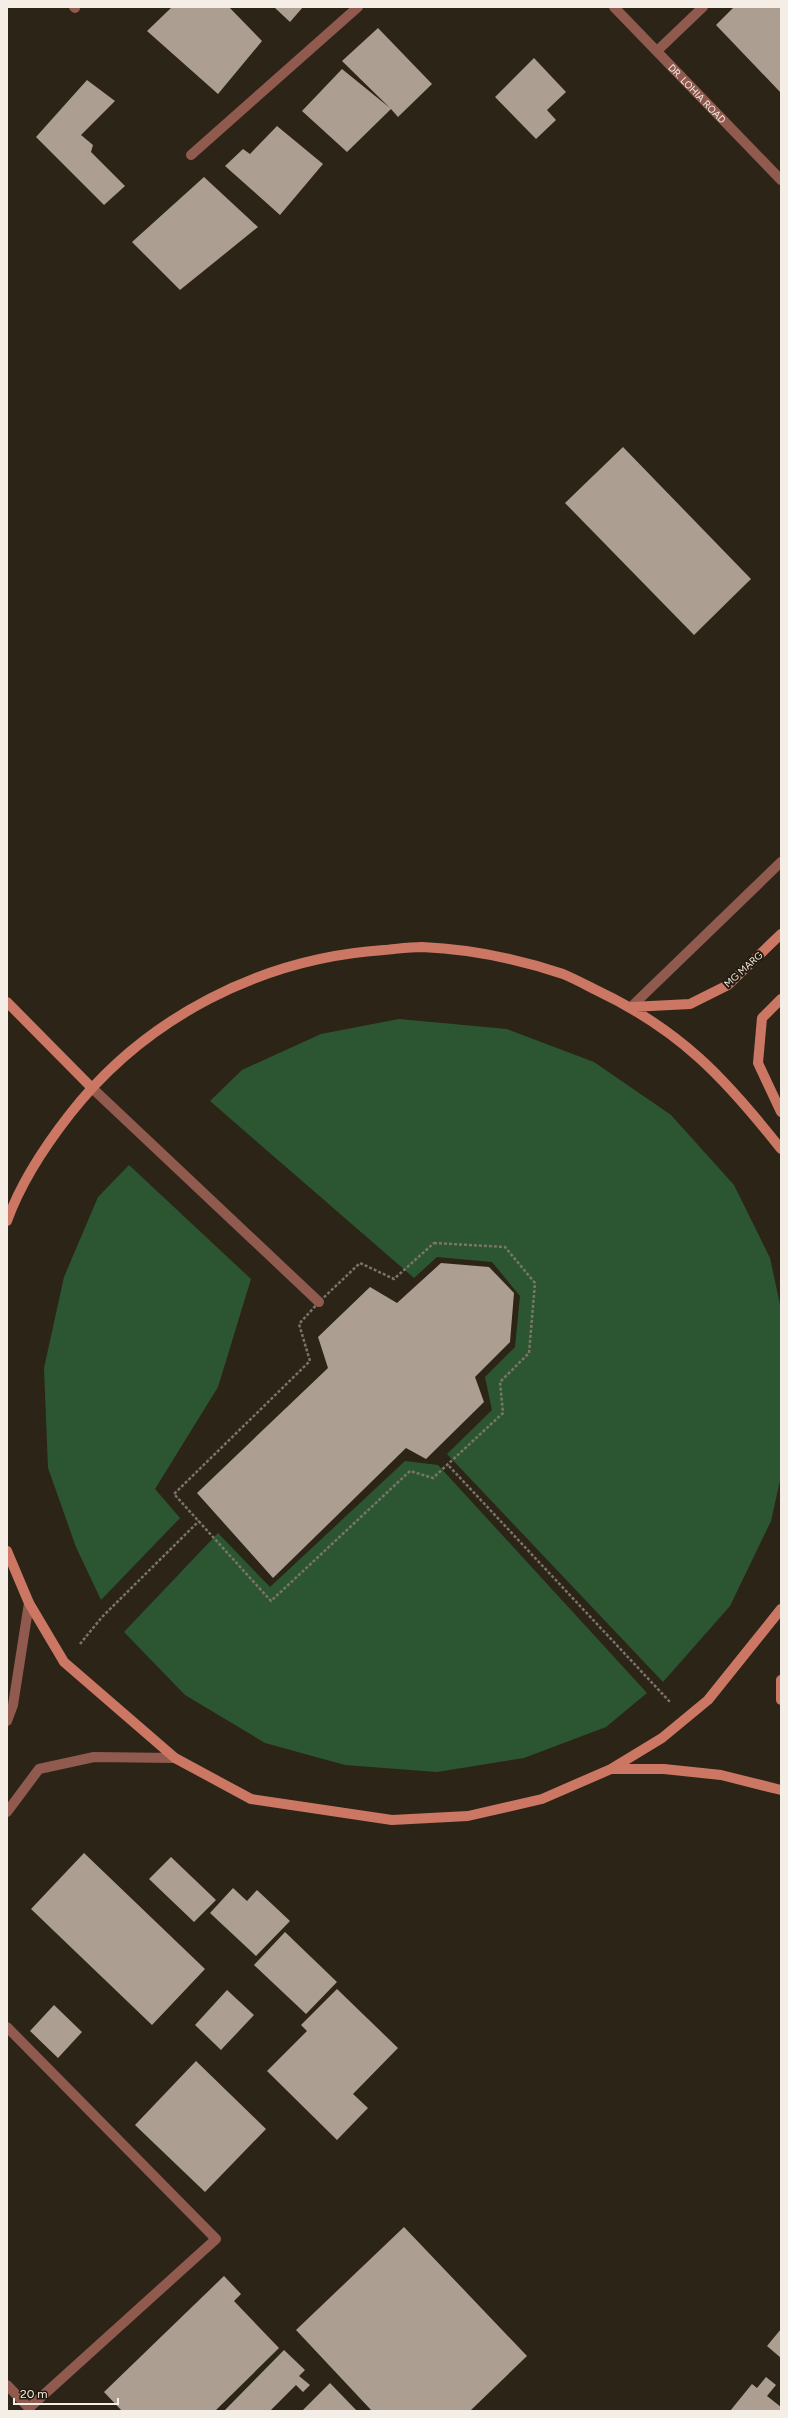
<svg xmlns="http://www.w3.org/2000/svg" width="788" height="2418" viewBox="0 0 788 2418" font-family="Figtree,sans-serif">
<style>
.green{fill:#2c5631}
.building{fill:#ac9e90}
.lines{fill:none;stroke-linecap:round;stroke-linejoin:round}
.path{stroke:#7b7469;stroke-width:2.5;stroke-dasharray:3 2;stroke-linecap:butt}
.service{stroke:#905a4e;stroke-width:10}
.minor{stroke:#905a4e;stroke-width:10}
.tertiary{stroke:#905a4e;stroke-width:10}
.secondary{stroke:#cb7763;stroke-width:10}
.labels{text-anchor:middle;stroke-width:4;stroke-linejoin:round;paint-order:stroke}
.street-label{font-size:10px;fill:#f4eee6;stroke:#231b0e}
</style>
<rect width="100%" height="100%" fill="#2c2417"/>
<path class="green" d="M399,1019L507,1029L594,1062L671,1115L734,1185L770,1258L781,1309V1476L771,1521L730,1606L663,1682L447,1454L492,1410L485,1377L515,1347L520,1296L492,1262L437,1257L414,1278L210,1101L242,1070L321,1034Z
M129,1165L251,1279L218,1387L155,1489L180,1518L101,1600L76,1547L48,1468L44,1368L64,1277L98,1197Z
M405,1461L438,1465L647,1693L606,1727L524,1758L437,1772L345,1765L265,1743L185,1695L124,1632L218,1533L270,1587Z"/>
<path class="building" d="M172,7H229L262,41L218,94L147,31Z
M274,7H303L290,22Z
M734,7H781V93L716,25Z
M378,28L432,84L398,117L391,109L347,152L302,111L342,69L390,108L342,61Z
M534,58L566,92L547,110L556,120L536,139L495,97Z
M87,80L115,101L81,135L93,145L91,152L125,186L104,205L36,137Z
M277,126L323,164L280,215L225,166L243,149L250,154Z
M204,177L258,227L180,290L132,242Z
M623,447L751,579L694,635L565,503Z
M441,1263L489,1267L514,1293L510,1342L475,1377L484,1402L426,1459L406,1448L273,1578L197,1493L328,1368L318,1337L370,1287L397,1303Z
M84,1853L205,1969L152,2025L31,1909Z
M171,1857L216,1900L194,1922L149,1879Z
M233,1888L247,1901L257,1890L290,1921L256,1956L210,1913Z
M285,1932L337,1982L306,2014L254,1965Z
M337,1989L398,2048L353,2094L368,2108L337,2140L267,2071L307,2031L301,2025Z
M227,1990L254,2015L221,2050L195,2025Z
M54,2005L82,2032L58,2058L30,2031Z
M196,2061L266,2129L205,2192L135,2125Z
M404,2227L527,2356L470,2411H372L296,2330Z
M224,2276L241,2294L234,2301L279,2348L215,2411H122L104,2392Z
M781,2329V2358L767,2346Z
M284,2350L305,2370L299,2376L310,2385L303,2392L296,2385L270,2411H224Z
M766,2377L776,2385L767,2396L781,2407V2411H730L752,2384L757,2388Z
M330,2383L357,2411H302Z"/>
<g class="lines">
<path class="path" d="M434,1243L505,1247L535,1283L529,1353L500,1382L503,1413L433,1478L410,1471L271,1601L174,1494L310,1361L299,1324L319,1302L360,1263L394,1279Z
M449,1466L670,1702
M80,1644L102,1617L199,1521"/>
<path class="service" d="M74,7L75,8
M657,51L703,7
M91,1087L319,1302"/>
<path class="minor" d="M191,155L358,7
M631,1007L781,862
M7,2027L216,2239L29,2408L7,2385"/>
<g class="tertiary">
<path id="s1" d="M614,7L781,180"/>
<path d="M7,1721L13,1705L29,1603"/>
<path d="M7,1812L39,1769L94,1757L175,1758"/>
</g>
<path class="secondary" d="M781,999L762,1018L758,1063L781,1112
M7,1002L91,1087
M631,1007L690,1004L728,985L781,934
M7,1221C21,1182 45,1146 70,1114C146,1017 262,958 384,950C396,949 409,947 422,947C470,949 518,959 563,974C575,979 586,985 598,991C680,1030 725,1078 781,1149
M7,1551L29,1603L64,1662L175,1758L251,1799L392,1820L468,1816L542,1799L611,1769L662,1738L708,1700L781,1609
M781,1680V1700
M611,1769H664L721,1775L781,1790"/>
</g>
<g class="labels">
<g class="street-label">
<text dy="4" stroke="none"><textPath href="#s1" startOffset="120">DR. LOHIA ROAD</textPath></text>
<text transform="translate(743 969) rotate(-42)" y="4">MG MARG</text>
</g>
</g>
<rect width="788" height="2418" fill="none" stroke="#f4eee6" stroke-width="16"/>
<path d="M14 2398v6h104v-6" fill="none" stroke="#f4eee6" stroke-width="2"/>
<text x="20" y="2398" font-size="12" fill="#f4eee6" stroke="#231b0e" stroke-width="3" paint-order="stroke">20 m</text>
</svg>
